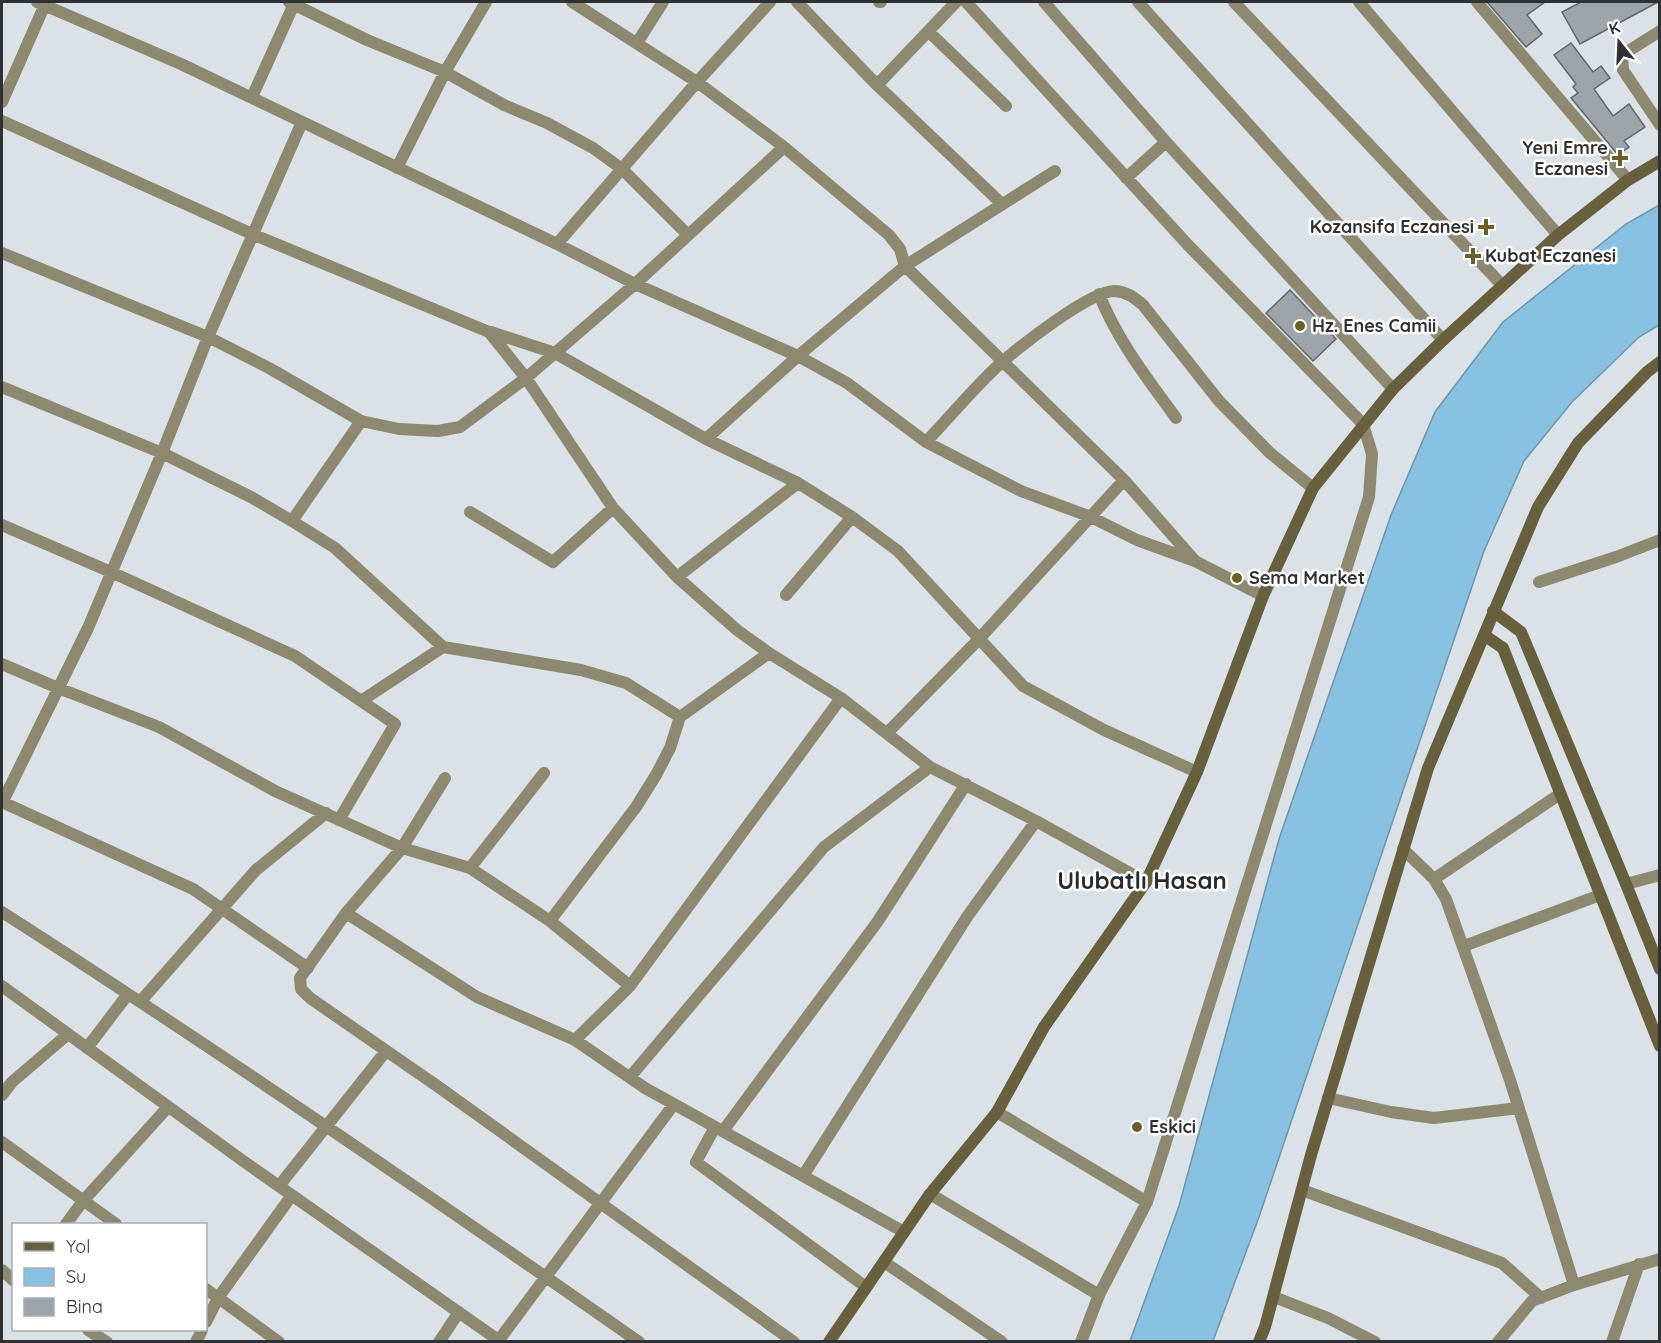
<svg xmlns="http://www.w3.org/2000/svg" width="1661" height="1343" viewBox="0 0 1661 1343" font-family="Quicksand,sans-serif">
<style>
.water{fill:#89c1e2;stroke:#6e96ae;stroke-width:1.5}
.building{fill:#9da5aa;stroke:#60676c;stroke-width:1.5}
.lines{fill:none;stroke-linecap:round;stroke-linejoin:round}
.street{stroke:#8e8871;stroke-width:12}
.secondary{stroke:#675f3d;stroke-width:12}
.poi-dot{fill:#6a5e2a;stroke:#fff;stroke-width:2}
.labels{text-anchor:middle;stroke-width:5;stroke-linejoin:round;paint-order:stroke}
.poi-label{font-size:18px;font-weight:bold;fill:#2e3234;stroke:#fff;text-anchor:start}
.district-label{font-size:24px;font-weight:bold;fill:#262c30;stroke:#fff}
</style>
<rect width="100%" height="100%" fill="#dae2e7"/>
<path class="water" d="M1659,205V325L1639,337L1572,402L1524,461L1484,551L1259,1217L1213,1341H1130L1179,1206L1279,839L1391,515L1435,412L1503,322L1626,224Z"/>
<path class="building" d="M1487,2H1545L1527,15L1542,34L1526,47Z
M1581,2H1658L1580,44L1562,12Z
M1571,43L1593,72L1601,66L1610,78L1594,89L1613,116L1629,104L1645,127L1624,141L1629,147L1618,155L1571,98L1578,93L1573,87L1576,84L1554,55Z
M1290,290L1336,339L1313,361L1266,313Z"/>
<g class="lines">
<path class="street" d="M37,2L181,64L557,244L635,284L798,356L847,383L926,442L1021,491L1091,517L1137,540L1195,561
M289,2L367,40L445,72L504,105L547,123L593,148L622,169L687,234
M572,2L697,82L784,147L889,235L900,249L905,266L1124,480L1195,561L1263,596
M797,2L877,85L1002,204
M879,2H881
M966,2L1188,245L1363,424L1372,454L1369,497L1147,1202L1099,1295L1081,1342
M1044,2L1166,142L1393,389
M1138,2L1443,340
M1234,2L1502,285
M1359,2L1558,235
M1477,2L1628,180
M1660,31L1622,55L1623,70L1660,125
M929,32L1006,106
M637,43L663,2
M877,85L956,2
M252,97L294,4
M2,102L46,2
M2,121L252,234L489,332L526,378L613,508L677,577L737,630L769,653L841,698L930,767L1036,821L1146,882
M397,168L445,72L486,2
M1126,178L1166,142
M557,244L697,82L770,2
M2,253L208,337L269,368L361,421L399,429L438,431L460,427L526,378L635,284L784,147
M1099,294C1117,340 1147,378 1176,418
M491,332L555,353L706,439L798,483L852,517L898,551L1023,686L1104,730L1197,772
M2,387L162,453L251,497L292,521L335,548L443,647L581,670L626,683L680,717
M706,439L798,356L905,266L1055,171
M926,442C951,416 975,386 1002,362C1023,344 1089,292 1114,291C1126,291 1135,298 1143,305L1219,401L1270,453L1313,488
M470,512L553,562L613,508
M292,521L361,421
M2,525L111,572L295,656L395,724L339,820
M677,577L798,483
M1539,582L1616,557L1660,540
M786,595L852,517
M2,664L58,688L159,727L275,791L402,848L470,868L550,921L630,986
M361,701L443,647
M888,732L979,639L1124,480
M445,778L402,848L346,913L300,978L301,989L310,998L440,1088L794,1342
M2,802L193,889L308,968
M2,803L88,628L162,453L208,337L302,122
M1403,849L1434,879L1446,899L1510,1080L1574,1285
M470,868L544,773
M1434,879L1560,794
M1626,884L1660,875
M2,912C217,1050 429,1195 639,1342
M346,913L477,997L575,1040L645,1088L904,1232
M550,921L636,807L656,775L670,748L680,717L769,653
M1464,946L1600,895
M2,986L246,1163L501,1342
M140,1002L256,870L326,813
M575,1040L630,986L841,698
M87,1048L128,994
M630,1077L824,847L930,767
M2,1095L12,1082L67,1035
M1328,1098L1391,1112L1434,1118L1519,1108
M997,1112L1147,1202
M715,1127L696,1162L866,1287
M723,1131L878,921L966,784
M2,1142L116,1224
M803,1176L967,917L1036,821
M279,1186L386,1051
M1302,1190L1502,1263L1541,1298
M930,1194L1099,1295
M66,1224L83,1201L168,1107
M884,1262L1002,1342
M2,1270L14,1281
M206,1289L279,1342
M1274,1297L1328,1318L1375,1342
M206,1322L218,1298L292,1195
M88,1330L107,1342
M499,1340L674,1104
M196,1342L202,1330
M439,1342L459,1312
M1498,1342L1532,1301L1574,1285L1660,1259
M1612,1342L1639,1264"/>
<path class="secondary" d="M1493,611L1521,632L1626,884L1660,969
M1484,635L1503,648L1660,1046
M829,1342L930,1194L997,1112L1044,1027L1146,882L1197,772L1263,596L1313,488L1393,389L1443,340L1558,235L1628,180L1660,161
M1259,1342L1265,1327L1311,1155L1428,768L1538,507L1578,443L1647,372L1660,362"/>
</g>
<g class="poi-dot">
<path d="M1617 149h6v6h6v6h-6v6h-6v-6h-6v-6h6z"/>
<path d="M1483 218h6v6h6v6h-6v6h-6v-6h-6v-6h6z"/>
<path d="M1470 247h6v6h6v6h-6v6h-6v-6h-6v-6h6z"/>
<circle cx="1300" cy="326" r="6"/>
<circle cx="1237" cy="578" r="6"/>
<circle cx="1137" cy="1127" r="6"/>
</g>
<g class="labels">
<g class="poi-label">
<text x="1608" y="154" text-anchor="end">Yeni Emre<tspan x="1608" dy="21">Eczanesi</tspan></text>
<text x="1474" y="233" text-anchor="end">Kozansifa Eczanesi</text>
<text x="1485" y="262">Kubat Eczanesi</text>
<text x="1312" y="332">Hz. Enes Camii</text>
<text x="1249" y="584">Sema Market</text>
<text x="1149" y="1133">Eskici</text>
</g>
<g class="district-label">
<text x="1142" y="889">Ulubatlı Hasan</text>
</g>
</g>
<rect width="1661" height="1343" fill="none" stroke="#2e3234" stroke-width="6"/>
<rect x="12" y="1223" width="195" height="108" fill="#ffffff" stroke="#abadae" stroke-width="1.5"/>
<rect x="24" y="1242" width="30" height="9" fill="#675f3d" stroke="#abadae" stroke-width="1.5"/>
<text x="66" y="1253" font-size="18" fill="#2e3234">Yol</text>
<rect x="24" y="1268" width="30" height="18" fill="#89c1e2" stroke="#abadae" stroke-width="1.5"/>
<text x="66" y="1283" font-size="18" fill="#2e3234">Su</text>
<rect x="24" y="1298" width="30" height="18" fill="#9da5aa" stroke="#abadae" stroke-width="1.5"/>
<text x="66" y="1313" font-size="18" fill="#2e3234">Bina</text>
<g transform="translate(1619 42) rotate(342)" stroke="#ffffff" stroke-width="4.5" paint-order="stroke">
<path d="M0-4.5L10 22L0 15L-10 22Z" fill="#2e3234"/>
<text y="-9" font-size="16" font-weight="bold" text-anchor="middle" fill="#2e3234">K</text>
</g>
</svg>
